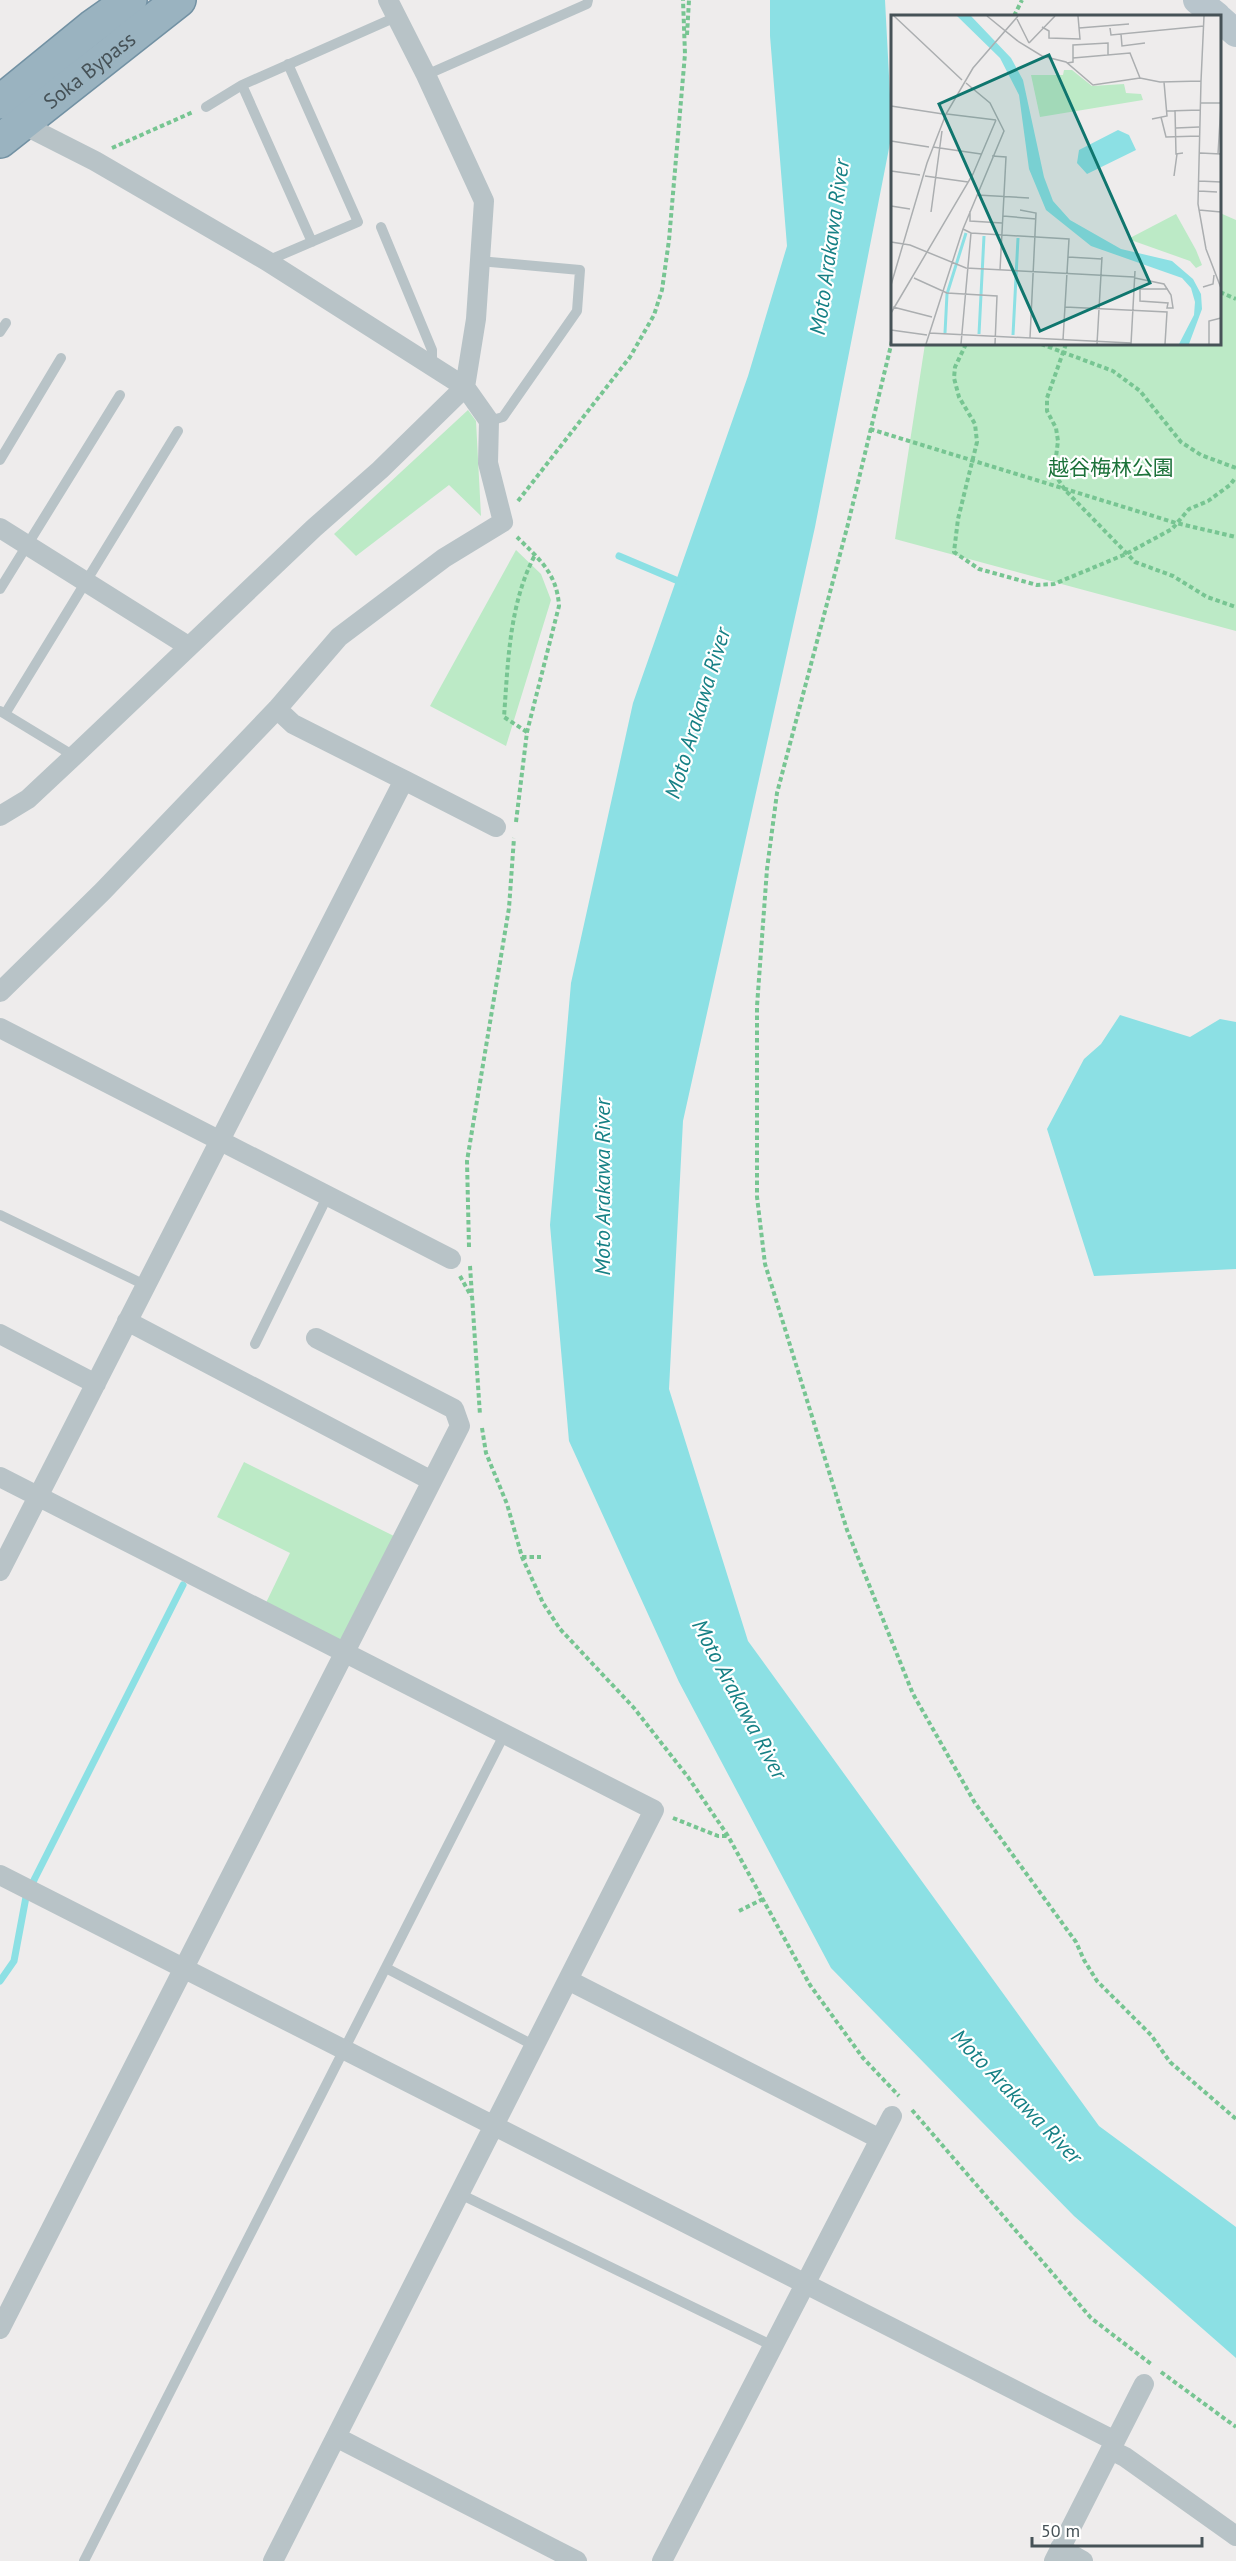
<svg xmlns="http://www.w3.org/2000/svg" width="1236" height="2561" viewBox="0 0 1236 2561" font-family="'PT Sans','Noto Sans JP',sans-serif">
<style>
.green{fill:#bceac6}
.water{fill:#8ce0e4}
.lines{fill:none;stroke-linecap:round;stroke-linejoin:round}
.stream{stroke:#8ce0e4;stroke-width:7}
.trunk-casing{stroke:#7291a3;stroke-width:36}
.path{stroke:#77c592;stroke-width:4;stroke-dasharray:4.5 3;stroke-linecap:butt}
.service{stroke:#b8c3c7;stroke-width:10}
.minor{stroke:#b8c3c7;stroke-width:20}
.secondary{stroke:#b8c5cc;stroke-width:28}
.trunk{stroke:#9ab3c0;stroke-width:33}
.labels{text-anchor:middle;stroke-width:4.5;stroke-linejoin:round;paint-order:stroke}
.street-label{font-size:21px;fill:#465257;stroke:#fff}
.park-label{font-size:21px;fill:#1d723a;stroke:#fff}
.water-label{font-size:22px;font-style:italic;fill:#168085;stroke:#fff}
.inset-river{fill:none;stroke:#8ce0e4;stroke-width:3}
.inset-road{fill:none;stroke:#abaeb0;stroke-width:1.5}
.view{fill:#0f766e;fill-opacity:0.15;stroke:#0f766e;stroke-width:3}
.inset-edge{fill:none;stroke:#465257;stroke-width:3}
</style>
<rect width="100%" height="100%" fill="#eeecec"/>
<path class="green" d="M1220,213L1236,220V631L895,539L925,344H1220Z
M468,410L476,421L481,516L449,485L356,556L334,534Z
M516,550L541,574L551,600L506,746L430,706Z
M244,1462L396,1537L342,1648L263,1609L290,1553L217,1517Z"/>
<path class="water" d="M770,0H885L892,133L815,527L683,1121L669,1389L748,1641L1099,2126L1236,2227V2358L1074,2216L831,1968L679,1682L569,1441L550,1225L571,983L633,703L748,376L787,246L770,36Z
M1120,1015L1190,1037L1220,1019L1236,1022V1269L1094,1276L1047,1129L1084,1059L1101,1044Z"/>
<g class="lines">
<path class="stream" d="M619,556L683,583
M0,1981L14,1961L26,1897L35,1878L183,1585"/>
<g class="trunk-casing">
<g id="trunk">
<path d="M0,102L92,27L130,0"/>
<path id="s1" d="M0,141L179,0"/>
</g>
</g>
<path class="path" d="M1014,16L1022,0
M687,35L689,0
M112,148L193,112
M1220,292L1236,299
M892,341L848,524L777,793L767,869L757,1006V1197L765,1264L847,1530L913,1694L975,1803L1076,1942L1084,1960L1097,1981L1151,2035L1170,2062L1236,2119
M966,344L955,367L954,378L959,397L975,424L977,442L958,519L954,552L979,569L1037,585L1054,584L1126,554L1172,529L1189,509L1208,501L1230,485L1236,477
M1041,344L1113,371L1140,391L1181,442L1201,455L1236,468
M1066,344L1047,398V411L1056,428L1058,441L1054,473L1065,490L1135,562L1173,576L1207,597L1236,607
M870,429L1176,523L1236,537
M518,501L630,357L654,315L662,290L669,240L685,54L683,0
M527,732L504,717C508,663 509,604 535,555
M516,822L527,732L559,606C557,573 539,559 517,537
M469,1247L467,1161L509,908L514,838
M470,1266L480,1415
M460,1276L471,1296
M482,1428L486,1453L507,1504L522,1557L543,1603L560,1629L634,1708L688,1777L728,1836L810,1985L863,2058L899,2096
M522,1557H541
M673,1818L718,1836H728
M739,1911L763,1899
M912,2110L1091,2318L1151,2364
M1161,2372L1236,2427"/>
<path class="service" d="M426,75L587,4L588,0
M242,85L312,242
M206,107L242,85L396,17
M381,227L432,350V368
M267,261L358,222L288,64
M479,261L580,270L577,311L503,417L489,421
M0,332L6,323
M0,460L61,358
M0,589L120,395
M0,711L74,756
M5,714L178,431
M0,1215L145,1285
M255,1344L328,1195
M386,1968L535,2046
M460,2194L773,2346
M84,2561L504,1735"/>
<path class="minor" d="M0,528L188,646
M404,780L496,827
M0,816L28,799L74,756L314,528L380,470L465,387L476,319L484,201L426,75L388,0
M0,992L103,891L277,709L339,637L444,558L503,522L488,463L489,421L465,387L267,261L95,161L20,123
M0,1028L451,1259
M127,1321L432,1481
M0,1334L96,1384
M0,1477L654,1810L273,2561
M0,1571L404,780L293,724L277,709
M0,1875L1115,2441
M568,1980L880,2139
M0,2329L460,1426L454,1409L316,1338
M336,2437L577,2561
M1111,2450L1125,2457L1236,2536
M1060,2548L1083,2561
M662,2561L892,2116
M1054,2561L1144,2384"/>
<path class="secondary" d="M1197,0L1217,16
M1220,19L1236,33"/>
<use href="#trunk" class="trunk"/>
</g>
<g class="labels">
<g class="street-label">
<text dy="7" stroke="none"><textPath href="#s1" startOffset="114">Soka Bypass</textPath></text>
</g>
<g class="park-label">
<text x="1111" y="475">越谷梅林公園</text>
</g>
<g class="water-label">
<text transform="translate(829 247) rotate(-82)" y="8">Moto Arakawa River</text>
<text transform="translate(697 713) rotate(-73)" y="8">Moto Arakawa River</text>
<text transform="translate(602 1187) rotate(-90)" y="8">Moto Arakawa River</text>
<text transform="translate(740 1699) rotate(62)" y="8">Moto Arakawa River</text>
<text transform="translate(1017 2096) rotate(46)" y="8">Moto Arakawa River</text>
</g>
</g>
<g transform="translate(891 15)">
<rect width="330" height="330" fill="#eeecec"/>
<path d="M173,55H181L201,71L233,69L235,78L250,79L252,85L149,102L140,60H172ZM285,199L305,235L311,250L305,253L299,246L237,224Z" fill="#bceac6"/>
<path d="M66,1H80L120,43L132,65L153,162L162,186L179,205L230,234L281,246L302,264L310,279L311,294L298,329H288L303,300L304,287L300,273L291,263L200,231L155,195L138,154L128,80L109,43ZM227,115L238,120L245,135L196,159L186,148L188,135Z" fill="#8ce0e4"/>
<path class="inset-river" d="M54,318L56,279L75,218M88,319L93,221M122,320L127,223"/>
<path class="inset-road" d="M3,1L71,65M96,1L128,27L151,41L175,47L202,70L249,63L269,67L310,66L307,189L315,234L330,273M126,4L138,28M151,12L158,16V23L189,24L187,1M188,13L238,9M219,13L220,20L313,11M230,19L231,31L254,28M138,28L164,1M182,43L239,38L249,63M176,48L182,47V30L217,28V40M310,66L313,1M309,88H330M0,91L52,99M284,95L285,139L292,138M276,96L309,95M56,99L105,105M270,102L275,122L308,121M261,104L276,101L273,67M285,113L308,112M0,126L38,132M42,132L90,139M309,138L330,139M327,139L330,89M101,141L115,142L109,255M0,156L29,160M34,161L77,167M283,161L286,139M308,166L330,167M308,176L326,177M86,180L138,183M0,191L19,194M129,195L145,198L139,323M308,195L330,197M79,196V206L111,208M40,197L51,116M112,201L145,204M80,218L178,224L172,325M0,227L19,230L75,253L243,262M177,242L211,244M23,263L56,278L106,281L104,329M244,263L273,269L280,280L282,293H276L277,288L249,286V274M0,270L36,148L55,99L82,53L127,1M312,272L322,269L323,260M249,274H277M2,292L41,302M174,292L276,297L274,329M0,298L82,159L105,105M0,315L36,320M38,318L240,328M35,329L72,214L113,116L99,88L75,68M70,329L80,218L72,214M206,329L211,242M240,329L244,256M318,329V306L330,303"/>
<path class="view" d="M158,40L259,268L149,316L48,89Z"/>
<rect width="330" height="330" class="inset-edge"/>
</g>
<path d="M1032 2537v9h170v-9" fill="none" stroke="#465257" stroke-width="3"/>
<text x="1041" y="2537" font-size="18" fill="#465257" stroke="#ffffff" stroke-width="4.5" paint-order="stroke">50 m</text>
</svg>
